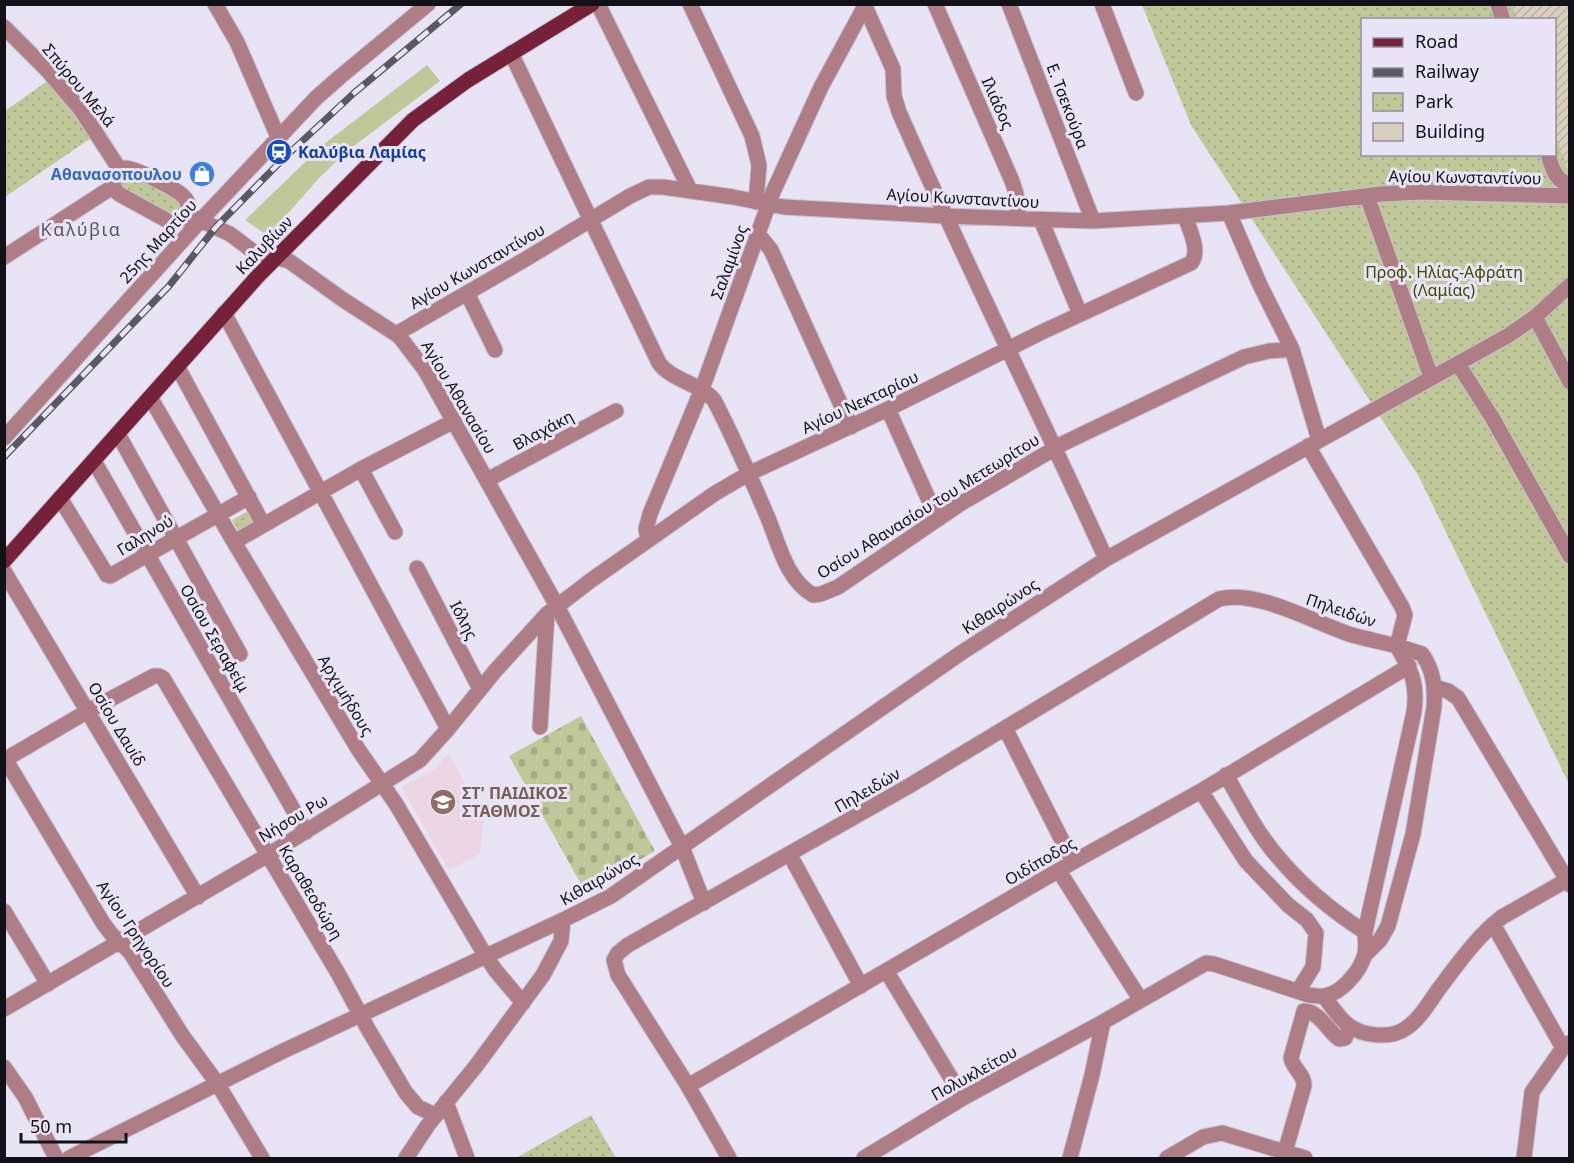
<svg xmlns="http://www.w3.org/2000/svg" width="1574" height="1163" viewBox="0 0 1574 1163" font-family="'Noto Sans',sans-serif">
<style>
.education{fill:#ecd6e3}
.grass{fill:#c0c89a}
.cemetery{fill:url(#cemetery-stones)}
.park{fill:url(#park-dots);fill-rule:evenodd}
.building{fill:url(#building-hatch)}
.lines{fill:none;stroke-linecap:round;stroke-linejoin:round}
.minor-casing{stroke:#c6c2d2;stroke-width:17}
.major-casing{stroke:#c6c2d2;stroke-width:17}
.minor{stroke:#ae7d86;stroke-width:15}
.major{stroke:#742139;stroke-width:15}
.rail-casing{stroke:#5a5862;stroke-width:7}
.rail{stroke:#e8e4f6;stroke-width:4.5;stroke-dasharray:14;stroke-linecap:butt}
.labels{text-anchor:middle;stroke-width:6;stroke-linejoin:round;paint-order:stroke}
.street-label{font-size:16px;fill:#121117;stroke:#e8e4f6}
.transit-label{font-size:16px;font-weight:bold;fill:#164399;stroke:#e8e4f6;text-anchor:start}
.shop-label{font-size:16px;font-weight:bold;fill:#366cbe;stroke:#e8e4f6;text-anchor:end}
.park-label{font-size:16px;fill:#404801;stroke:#e8e4f6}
.education-label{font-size:16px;font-weight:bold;fill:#785e54;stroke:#e8e4f6;text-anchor:start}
.neighbourhood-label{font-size:18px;letter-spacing:1.5px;fill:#585564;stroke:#e8e4f6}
</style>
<defs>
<pattern id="cemetery-stones" width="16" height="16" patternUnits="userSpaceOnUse" patternTransform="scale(1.5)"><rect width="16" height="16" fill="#c0c89a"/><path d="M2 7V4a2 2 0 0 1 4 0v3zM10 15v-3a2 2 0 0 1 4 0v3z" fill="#a4ab84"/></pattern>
<pattern id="park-dots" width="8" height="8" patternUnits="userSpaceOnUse" patternTransform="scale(1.5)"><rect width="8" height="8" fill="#c0c89a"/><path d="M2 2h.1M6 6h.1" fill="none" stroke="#a4ab84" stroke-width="1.8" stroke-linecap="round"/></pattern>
<pattern id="building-hatch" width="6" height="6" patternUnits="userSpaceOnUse" patternTransform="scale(1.5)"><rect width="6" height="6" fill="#dacebf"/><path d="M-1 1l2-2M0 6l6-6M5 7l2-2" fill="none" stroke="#bab0a3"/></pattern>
</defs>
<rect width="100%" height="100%" fill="#e8e4f6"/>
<path class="education" d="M448,753L484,817L480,854L449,870L401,787L436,768Z"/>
<path class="grass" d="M427,65L440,81L346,152L319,178L268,236L245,220L324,144Z"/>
<path class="cemetery" d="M581,716L655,851L585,891L509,756Z"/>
<path class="park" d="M1142,5H1569V784L1418,475L1191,125ZM1362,20H1554V154H1362Z
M49,80L91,138L5,197V111Z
M126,171L180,197L185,207L175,219L123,193L118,178Z
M248,511L254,522L238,531L232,520Z
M591,1115L616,1158H516Z"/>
<path class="building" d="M1512,4H1569L1570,176L1554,132V20H1517Z"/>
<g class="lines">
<g class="minor-casing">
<path id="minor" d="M215,4L237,42L278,137
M598,4L690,190
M690,4L752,136L759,165L756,202
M935,4L1012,181L1016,193L1019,218
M1009,4L1093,221
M1102,4L1136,93
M1498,4L1503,20
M865,6L893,69L894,96L899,112C965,263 1038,409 1106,559
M4,27L47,70L81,110L120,170
M511,53L659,363C671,380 699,383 714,400C733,436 749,474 765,511C778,539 784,578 813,595L821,594L838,587L960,504L1064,443L1244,357L1269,351L1292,349
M1548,154C1552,167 1555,182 1570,184
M125,168C135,168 177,189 184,197C189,202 189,209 186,215C182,221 176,222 170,222L119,194C109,185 112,173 125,168Z
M1367,196L1431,377
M1229,213L1260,285L1292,349L1319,440
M186,214L230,234L254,252L289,261L342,299L399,336L425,370L557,606L682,847L704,903
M1041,220L1080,314
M759,235L771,250L851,427
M4,257L114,186
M467,293L495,350
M224,313L448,729
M1535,317L1570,382
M396,334L524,260L630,196L649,187H663L733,197L784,207L945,216L1093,221L1229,213L1381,194L1422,192L1570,196
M1458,364L1493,419L1570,556
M177,366L263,524
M150,397L234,542L358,749L396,804L485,955L496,971L523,1003
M888,409L937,518
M118,434L240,654
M4,438L201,220L316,98L341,76L428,4
M1308,446L1402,607L1405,615L1397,646L1422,654C1434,671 1435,687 1434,707L1413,834L1388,926L1380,940L1365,955
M94,461L306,832
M361,469L395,532
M487,480L616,411
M60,498L107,575L110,576L249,497
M648,540L646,529L650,514L702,389L773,192L821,87L866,4
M234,542L361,469L454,421
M417,568L480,689
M4,571L198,897
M1435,687L1448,691L1458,698L1570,885
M540,727L547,614
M1005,728L1073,862
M4,757L103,923L112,935L130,952L182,1035L217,1083L262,1158
M6,759L88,711L154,676H159L163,678L339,975L368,1029L406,1093L418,1107L435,1115
M1226,775C1242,803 1257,833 1278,857C1303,887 1332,911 1365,932
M1201,791L1246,861L1288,905L1307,920L1316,933L1313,967L1298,991
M790,855L861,986
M1059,871L1140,999
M4,911L48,984
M1493,924L1563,1048
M887,972L963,1098
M1324,996C1332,1007 1338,1017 1348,1025C1362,1036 1390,1039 1405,1029C1419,1020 1429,1003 1438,990C1457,965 1477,936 1502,917L1567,880
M4,1009L268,855L420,760L448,729L495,671L547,614L590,581L714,494L748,474L888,409L1042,332L1191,263C1201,251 1189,229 1185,216
M4,1067L25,1097L56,1158
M688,1086L1073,862L1201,791L1409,666
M446,1102L467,1158
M1285,1152L1304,1086C1305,1075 1293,1069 1291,1058L1304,1011C1319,1011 1328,1031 1339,1039L1345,1038L1350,1027
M69,1158L279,1053L563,920L611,896L961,653L1106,559L1509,335L1535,317L1570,285
M406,1158L428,1125L476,1066L543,975L561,941L563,920
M729,1158L688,1086L618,975L614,960L618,953L628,945L909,786L1219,599C1258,589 1314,623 1352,635C1366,639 1382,642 1397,646C1411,671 1418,682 1414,712L1365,932C1365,940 1367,950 1364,957C1359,972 1341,994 1324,996C1319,997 1313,995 1309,995L1214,964L1206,963L1103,1022L1092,1075L1070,1158
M864,1158L963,1098L1103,1022
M1167,1158L1203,1137L1222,1133L1305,1158
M1524,1158L1532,1092L1563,1048L1569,1043"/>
</g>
<g class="major-casing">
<path id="major" d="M4,561L257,277L413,120L468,80L592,4"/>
</g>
<use href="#minor" class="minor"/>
<use href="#major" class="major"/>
<g class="rail-casing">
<path id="rail" d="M4,457L169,286L216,227L284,158L354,93L461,4"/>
</g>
<use href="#rail" class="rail"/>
</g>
<defs>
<g id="station-disc" transform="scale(1.35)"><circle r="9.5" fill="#1a4fb4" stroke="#e8e4f6"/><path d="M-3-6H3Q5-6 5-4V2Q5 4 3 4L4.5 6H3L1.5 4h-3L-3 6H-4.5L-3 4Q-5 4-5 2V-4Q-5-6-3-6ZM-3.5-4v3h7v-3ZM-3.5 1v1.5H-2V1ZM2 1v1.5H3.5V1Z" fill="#fff"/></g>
<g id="shop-disc" transform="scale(1.35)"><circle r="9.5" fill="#3f7fe0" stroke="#e8e4f6"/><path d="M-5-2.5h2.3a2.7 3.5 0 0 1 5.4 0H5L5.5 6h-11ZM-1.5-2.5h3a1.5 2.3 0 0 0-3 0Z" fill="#fff"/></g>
<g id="school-disc" transform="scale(1.35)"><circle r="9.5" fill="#8d6e63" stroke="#e8e4f6"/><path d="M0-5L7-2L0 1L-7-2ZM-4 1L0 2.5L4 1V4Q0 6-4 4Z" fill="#fff"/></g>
</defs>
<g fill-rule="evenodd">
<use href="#station-disc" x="279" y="152"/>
<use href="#shop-disc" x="202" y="174"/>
<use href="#school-disc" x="443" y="802"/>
</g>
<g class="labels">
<g class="street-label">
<text transform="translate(79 85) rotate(50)" y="6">Σπύρου Μελά</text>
<text transform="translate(998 103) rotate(66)" y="6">Ιλιάδος</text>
<text transform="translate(1068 106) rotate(69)" y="6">Ε. Τσεκούρα</text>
<text transform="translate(1465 177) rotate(1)" y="6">Αγίου Κωνσταντίνου</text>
<text transform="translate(963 198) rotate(3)" y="6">Αγίου Κωνσταντίνου</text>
<text transform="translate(158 241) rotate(-48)" y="6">25ης Μαρτίου</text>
<text transform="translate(264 245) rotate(-46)" y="6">Καλυβίων</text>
<text transform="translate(729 262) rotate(-70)" y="6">Σαλαμίνος</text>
<text transform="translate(477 266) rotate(-30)" y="6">Αγίου Κωνσταντίνου</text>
<text transform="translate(459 397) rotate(59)" y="6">Αγίου Αθανασίου</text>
<text transform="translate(860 402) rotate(-25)" y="6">Αγίου Νεκταρίου</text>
<text transform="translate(543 430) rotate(-28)" y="6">Βλαχάκη</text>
<text transform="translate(928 506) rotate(-32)" y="6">Οσίου Αθανασίου του Μετεωρίτου</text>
<text transform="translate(145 535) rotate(-31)" y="6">Γαληνού</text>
<text transform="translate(1000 606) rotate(-33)" y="6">Κιθαιρώνος</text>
<text transform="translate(1341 610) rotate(19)" y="6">Πηλειδών</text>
<text transform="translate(464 620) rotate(63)" y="6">Ιόλης</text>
<text transform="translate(215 638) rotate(60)" y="6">Οσίου Σεραφείμ</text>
<text transform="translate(346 695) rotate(59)" y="6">Αρχιμήδους</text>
<text transform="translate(117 724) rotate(59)" y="6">Οσίου Δαυίδ</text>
<text transform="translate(867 790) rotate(-30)" y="6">Πηλειδών</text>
<text transform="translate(293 818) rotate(-31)" y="6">Νήσου Ρω</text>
<text transform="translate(1040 861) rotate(-30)" y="6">Οιδίποδος</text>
<text transform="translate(599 879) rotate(-30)" y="6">Κιθαιρώνος</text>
<text transform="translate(311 892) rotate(59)" y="6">Καραθεοδώρη</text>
<text transform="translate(136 934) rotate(56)" y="6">Αγίου Γρηγορίου</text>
<text transform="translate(974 1073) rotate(-29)" y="6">Πολυκλείτου</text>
</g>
<g class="transit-label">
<text x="298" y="158">Καλύβια Λαμίας</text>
</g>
<g class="shop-label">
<text x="182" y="180">Αθανασοπουλου</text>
</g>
<g class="park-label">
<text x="1444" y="278">Προφ. Ηλίας-Αφράτη<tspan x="1444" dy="18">(Λαμίας)</tspan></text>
</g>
<g class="education-label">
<text x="462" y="799">ΣΤ' ΠΑΙΔΙΚΟΣ<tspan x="462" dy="18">ΣΤΑΘΜΟΣ</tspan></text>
</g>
<g class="neighbourhood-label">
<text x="81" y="236">Καλύβια</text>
</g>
</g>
<rect width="1574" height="1163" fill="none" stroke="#121117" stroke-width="12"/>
<rect x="1361" y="18" width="195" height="138" fill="#e8e4f6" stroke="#92909d" stroke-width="1.5"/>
<rect x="1373" y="38" width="30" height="9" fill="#742139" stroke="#92909d" stroke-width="1.5"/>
<text x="1415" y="48" font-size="18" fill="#121117">Road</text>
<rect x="1373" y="68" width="30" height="9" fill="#5a5862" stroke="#92909d" stroke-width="1.5"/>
<text x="1415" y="78" font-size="18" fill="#121117">Railway</text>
<rect x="1373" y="93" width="30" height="18" fill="url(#park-dots)" stroke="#92909d" stroke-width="1.5"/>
<text x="1415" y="108" font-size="18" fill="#121117">Park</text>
<rect x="1373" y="123" width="30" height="18" fill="#dacebf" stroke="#92909d" stroke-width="1.5"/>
<text x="1415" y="138" font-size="18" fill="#121117">Building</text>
<path d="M21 1133v9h105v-9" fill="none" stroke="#121117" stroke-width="3"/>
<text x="30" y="1133" font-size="18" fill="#121117" stroke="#e8e4f6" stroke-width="4.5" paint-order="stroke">50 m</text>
</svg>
